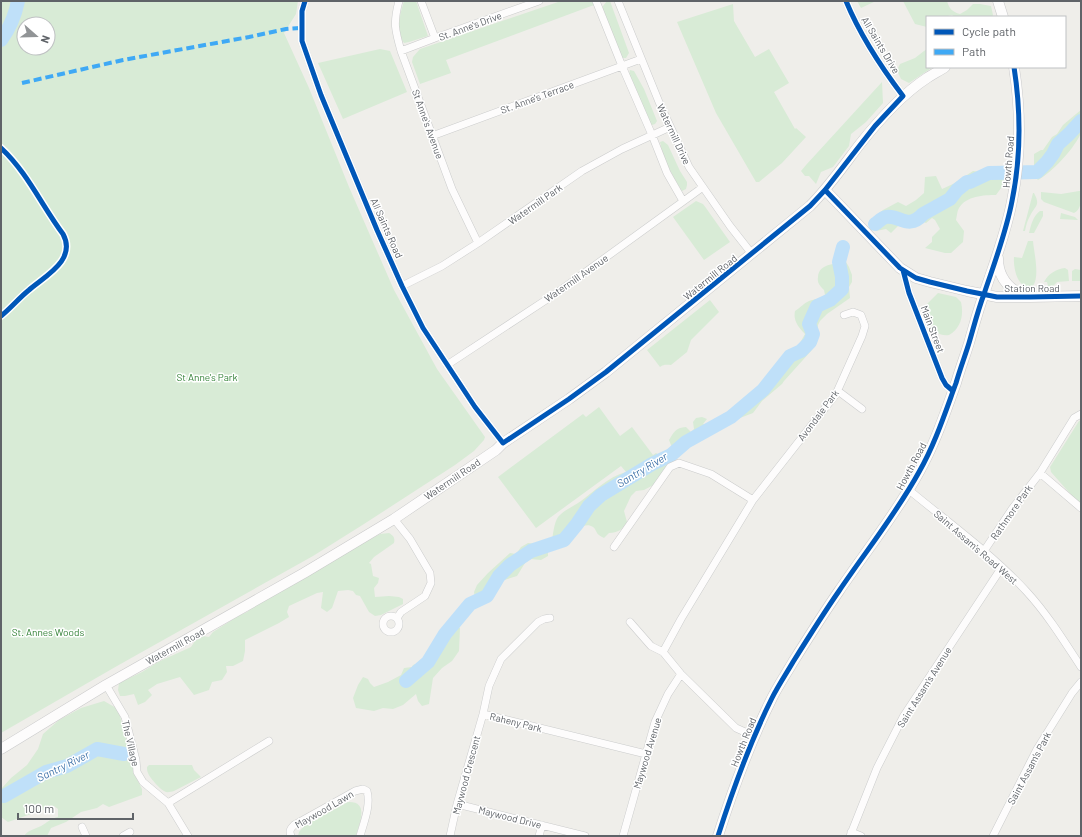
<svg xmlns="http://www.w3.org/2000/svg" width="1082" height="837" viewBox="0 0 1082 837" font-family="Barlow,sans-serif">
<style>
.green{fill:#d8ebd6;fill-rule:evenodd}
.lines{fill:none;stroke-linecap:round;stroke-linejoin:round}
.river{stroke:#bfe0f9;stroke-width:14}
.street-casing{stroke:#cbcccc;stroke-width:8}
.secondary-casing{stroke:#cacacb;stroke-width:11}
.street{stroke:#fdfcfc;stroke-width:7}
.secondary{stroke:#fdfcfc;stroke-width:10}
.quiet{stroke:#3fa9f5;stroke-width:4;stroke-dasharray:8 4;stroke-linecap:butt}
.cycleway-casing{stroke:#fff;stroke-width:8}
.cycleway{stroke:#0057b8;stroke-width:5}
.labels{text-anchor:middle;stroke-width:3;stroke-linejoin:round;paint-order:stroke}
.street-label{font-size:10px;fill:#5f6368;stroke:#fff}
.park-label{font-size:10px;fill:#348238;stroke:#fff}
.water-label{font-size:11px;font-style:italic;fill:#4174aa;stroke:#fff}
</style>
<rect width="100%" height="100%" fill="#efeeea"/>
<path class="green" d="M1,1H298L296,14L284,33L309,88L349,187L394,290L437,369L485,437L484,440L474,451L455,465L364,524L313,556L117,666L1,733ZM24,24H48V48H24Z
M404,1H416L428,36L409,42L404,43C395,31 400,14 404,1Z
M561,1H592L594,5L446,60L451,73L420,84L412,62L413,57L420,49Z
M607,1H610L629,53L626,58H621L602,12L603,6Z
M857,1H876L861,8Z
M903,1H947C949,8 952,12 960,14L967,10L973,4H980L991,6L993,15L992,17H955L952,15L943,17H927V27L915,24Z
M733,4L734,21L755,57L769,49L789,83L774,92L795,129L796,128L806,137L782,163L759,182H756L716,113L677,22Z
M380,49L390,51L407,92L343,119L318,63Z
M927,49V67H933L909,83L901,79L897,70L900,64L915,58L924,51Z
M630,70L634,71L644,89L657,121L655,124L652,125L650,123L629,75Z
M882,82L883,103L866,122L851,134L849,146L833,167L821,172L816,184L809,176H805L801,171L806,165Z
M1081,110C1081,117 1082,130 1080,135C1073,150 1051,173 1038,180L1034,176V154L1041,150H1043L1052,137L1057,134L1063,125L1076,114Z
M663,141L668,145L680,171L687,182V185L686,189L682,191C673,177 663,159 660,142Z
M992,167H1003L1006,168L1004,184L996,195C984,195 966,196 959,208C957,211 957,216 956,220L964,231L963,242L951,253H945L925,248L932,242V237L940,229L935,220L932,218L926,223L921,221L910,226L899,225L891,233L886,229L876,231L869,221L883,210L898,202L906,206L916,200L924,193L925,177L936,176L942,189L953,184L973,171L980,172Z
M1079,191H1081C1081,199 1082,209 1074,213L1044,202L1041,199V192L1061,194Z
M1033,193H1034C1041,206 1035,205 1030,216C1027,221 1026,226 1025,231H1023Z
M696,201L703,204L706,208L730,242L704,260L673,217Z
M1040,211H1043V216L1034,233H1029C1031,225 1033,216 1040,211Z
M1061,213L1075,217L1078,220L1060,219Z
M1028,241H1033C1034,253 1040,276 1033,286C1018,291 1013,269 1014,257L1022,258Z
M846,262L849,267L852,275V282L849,287L850,298L827,314L820,321L818,325L817,343L811,351L784,381L782,384L762,401L753,413L740,418L728,424L720,430L703,437L682,452L673,450L669,440C674,432 675,428 686,427L691,432L694,429L693,422L696,418L702,417L707,419L703,424L709,426L712,424L735,408L747,397L755,392L786,359L796,350L805,334C798,327 793,320 795,311C800,308 804,303 809,301C815,299 820,299 825,295L824,290C820,286 817,283 818,277C819,263 836,264 846,262Z
M1065,268L1068,270L1069,281L1057,282C1054,285 1052,288 1048,286L1047,282H1044C1048,274 1056,269 1065,268Z
M1075,269L1081,270V281H1072V271Z
M938,293L956,297L961,302C964,315 961,328 949,335C932,337 928,321 923,308Z
M710,300L719,312L691,340L687,352L671,365C667,365 664,364 660,367L647,350Z
M599,407L620,436L632,427L653,455L656,453L662,457L667,462L666,471L657,483L644,490L636,491L631,496L624,511L627,522C623,529 618,533 609,533L604,538C602,537 600,536 599,535C596,533 596,529 593,527C584,521 577,532 572,537C570,539 562,543 558,545L552,541C553,534 554,523 558,517C564,510 574,506 581,501C596,490 608,477 626,472L621,466L536,528L498,477L583,414L586,417Z
M1081,420V506L1051,472L1050,467L1079,421Z
M389,533C394,536 395,538 394,543L374,557L369,563L371,564L373,576L379,578L378,583L374,588L375,597C380,597 384,596 389,596C393,596 395,597 399,597L403,599V604L381,615L375,616L369,612L360,596L356,595L353,591L348,590L338,591L332,608L327,612L321,608L323,592L317,593L289,606L287,612L289,617L279,623L245,640V651L243,661L233,666H226L227,672L222,680L212,682L209,690L194,695L180,677L157,684L148,690L152,695L145,702L138,705L134,694L125,696H120L118,690L119,683L142,672L158,662L191,647L195,641L203,636L209,637L213,632L238,616L247,612L256,605L316,568L380,534Z
M528,543L536,544L548,552V556L541,560L531,559L525,563L517,576L501,581C495,592 492,597 481,603L475,598L474,592L477,585L488,573L510,553L516,554L521,547Z
M452,623L460,628L459,651L452,661L442,668L433,678L429,704L422,706L418,701L416,694L403,705L393,709L383,708L374,711L356,708L353,698L358,685L363,677L368,679L370,683L374,687L388,682L401,675L404,668L412,667L413,665L424,661L427,658L434,647L437,641L445,633L446,627Z
M104,701L118,709L137,779L142,789V795L109,807L103,804L97,808L81,812L66,822L51,828L47,836H24C28,830 35,829 41,826C47,823 51,818 58,817V809L54,806L8,822L1,817V792L2,788L11,778L27,765L38,749L43,734L59,720L81,708Z
M149,765H192L194,770L201,777L174,791C170,792 167,793 164,791C160,789 149,777 148,773C147,771 147,769 147,767Z
M348,802C370,801 359,824 356,836H298L299,832L304,826Z"/>
<g class="lines">
<path class="river" d="M1,40C10,28 15,16 18,1
M875,224C878,222 882,218 886,217C899,214 908,231 923,214L950,199L957,190L967,182H970L989,173L1037,172L1047,162L1053,154L1058,144L1069,134L1081,121
M406,681L428,662L445,634L470,604L487,596L499,576L510,565L531,551L564,540L577,524L589,506L601,495L652,464L671,455L686,442L731,417L763,390L790,356L801,351L810,342L813,334L809,324L817,306L830,300L842,289V277L839,262L843,247
M4,796L46,772L67,766L97,749L124,754"/>
<g class="street-casing">
<path id="street" d="M305,1L302,11V41L321,95L377,230L402,286L423,328L475,407L503,443
M399,1C393,23 395,30 401,51L452,189L478,243
M421,1L435,38
M596,1L622,66L652,135L667,173L683,201
M618,1L659,102L689,167L730,226L752,254
M846,1C860,35 881,67 903,96
M401,51L435,38L539,1
M432,136L641,59
M903,270L909,293L942,378L946,385L953,391
M402,286L442,266L478,243L582,171L622,149L670,127
M447,365L558,292L703,187
M838,391L862,409
M1040,473L1081,508
M909,490C949,523 992,554 1027,592C1048,615 1064,641 1081,667
M394,519L410,539L430,573L431,583L425,596L401,612L397,618
M614,547L670,467L679,463L711,474L753,500
M984,551L1012,509L1040,473L1074,418L1081,414
M383 624a8 8 0 1 1 16 0a8 8 0 1 1-16 0Z
M630,622L651,646L663,652L681,674L736,728L754,736
M663,652L681,619L753,500L836,394L862,336L865,326L861,315L853,312L844,315
M106,685L125,717L136,760L137,772L143,782L168,803L188,836
M483,714L646,754
M168,803L269,741
M457,804L585,836
M82,827L86,836
M851,832L861,836
M123,836L130,832
M291,836C289,831 290,829 294,825L355,791L363,789L367,791C371,805 364,822 360,836
M450,836L457,804L483,714L489,686L501,659L538,622L544,619L550,618
M539,836L542,825
M623,836L655,722L668,694L681,674
M850,836L877,768L903,717L1002,567
M993,836L1037,749L1072,693L1081,682"/>
</g>
<g class="secondary-casing">
<path id="secondary" d="M998,1L1003,17
M825,190L900,268L916,278L930,282L967,291L997,297H1030L1081,296
M998,258C998,277 1008,289 1025,296
M1,749L106,685L304,573L394,519L496,450L503,443L569,399L606,372L810,206C829,187 844,165 860,144C879,120 901,95 927,78C933,74 939,71 945,67
M718,836C733,789 750,742 772,698C778,686 786,674 793,662C808,638 823,614 839,591C866,551 896,514 919,472C935,444 945,413 956,383C960,369 965,356 969,343C974,326 978,310 984,294C994,264 1006,233 1012,201C1021,157 1021,112 1014,67"/>
</g>
<use href="#street" class="street"/>
<use href="#secondary" class="secondary"/>
<path class="quiet" d="M22,83L123,60L249,37L286,29L301,28"/>
<g class="cycleway-casing">
<path id="cycleway" d="M305,1L302,11V41L321,95L377,230L402,286L423,328L475,407L503,443L569,399L606,372L810,206L825,190L875,126L903,96C881,67 860,35 846,1
M1,148C27,172 42,206 63,234C77,260 45,276 29,290C19,298 11,308 1,316
M825,190L900,268L916,278L930,282L967,291L997,297H1030L1081,296
M903,270L909,293L942,378L946,385L953,391
M718,836C733,789 750,742 772,698C778,686 786,674 793,662C808,638 823,614 839,591C866,551 896,514 919,472C935,444 945,413 956,383C960,369 965,356 969,343C974,326 978,310 984,294C994,264 1006,233 1012,201C1021,157 1021,112 1014,67"/>
</g>
<use href="#cycleway" class="cycleway"/>
</g>
<g class="labels">
<g class="street-label">
<text transform="translate(470 26) rotate(-20)" y="4">St. Anne's Drive</text>
<text transform="translate(881 45) rotate(59)" y="4">All Saints Drive</text>
<text transform="translate(537 97) rotate(-20)" y="4">St. Anne's Terrace</text>
<text transform="translate(428 124) rotate(70)" y="4">St Anne's Avenue</text>
<text transform="translate(674 134) rotate(65)" y="4">Watermill Drive</text>
<text transform="translate(1008 162) rotate(-85)" y="4">Howth Road</text>
<text transform="translate(535 204) rotate(-35)" y="4">Watermill Park</text>
<text transform="translate(387 228) rotate(66)" y="4">All Saints Road</text>
<text transform="translate(710 277) rotate(-39)" y="4">Watermill Road</text>
<text transform="translate(576 278) rotate(-35)" y="4">Watermill Avenue</text>
<text x="1032" y="292">Station Road</text>
<text transform="translate(933 329) rotate(69)" y="4">Main Street</text>
<text transform="translate(818 415) rotate(-53)" y="4">Avondale Park</text>
<text transform="translate(911 466) rotate(-62)" y="4">Howth Road</text>
<text transform="translate(452 479) rotate(-34)" y="4">Watermill Road</text>
<text transform="translate(1011 512) rotate(-55)" y="4">Rathmore Park</text>
<text transform="translate(976 547) rotate(41)" y="4">Saint Assam's Road West</text>
<text transform="translate(175 646) rotate(-29)" y="4">Watermill Road</text>
<text transform="translate(924 687) rotate(-58)" y="4">Saint Assam's Avenue</text>
<text transform="translate(516 722) rotate(14)" y="4">Raheny Park</text>
<text transform="translate(743 742) rotate(-68)" y="4">Howth Road</text>
<text transform="translate(131 743) rotate(77)" y="4">The Village</text>
<text transform="translate(647 753) rotate(-73)" y="4">Maywood Avenue</text>
<text transform="translate(1029 768) rotate(-62)" y="4">Saint Assam's Park</text>
<text transform="translate(466 775) rotate(-75)" y="4">Maywood Crescent</text>
<text transform="translate(324 809) rotate(-30)" y="4">Maywood Lawn</text>
<text transform="translate(510 817) rotate(14)" y="4">Maywood Drive</text>
</g>
<g class="park-label">
<text x="207" y="381">St Anne's Park</text>
<text x="48" y="636">St. Annes Woods</text>
</g>
<g class="water-label">
<text transform="translate(642 470) rotate(-31)" y="4">Santry River</text>
<text transform="translate(63 766) rotate(-26)" y="4">Santry River</text>
</g>
</g>
<rect width="1082" height="837" fill="none" stroke="#5f6368" stroke-width="4"/>
<rect x="926" y="16" width="140" height="52" fill="#ffffff" stroke="#bfc1c3"/>
<rect x="934" y="29" width="20" height="6" fill="#0057b8" stroke="#bfc1c3"/>
<text x="962" y="36" font-size="12" fill="#5f6368">Cycle path</text>
<rect x="934" y="49" width="20" height="6" fill="#3fa9f5" stroke="#bfc1c3"/>
<text x="962" y="56" font-size="12" fill="#5f6368">Path</text>
<g transform="translate(36 36) rotate(110)"><circle r="19" fill="#ffffff" stroke="#bfc1c3"/>
<path d="M0-3L7 15L0 10L-7 15Z" fill="#919496"/>
<text y="-6" font-size="11" font-weight="bold" text-anchor="middle" fill="#5f6368">N</text>
</g>
<path d="M18 813v6h115v-6" fill="none" stroke="#5f6368" stroke-width="2"/>
<text x="24" y="813" font-size="12" fill="#5f6368" stroke="#ffffff" stroke-width="3" paint-order="stroke">100 m</text>
</svg>
